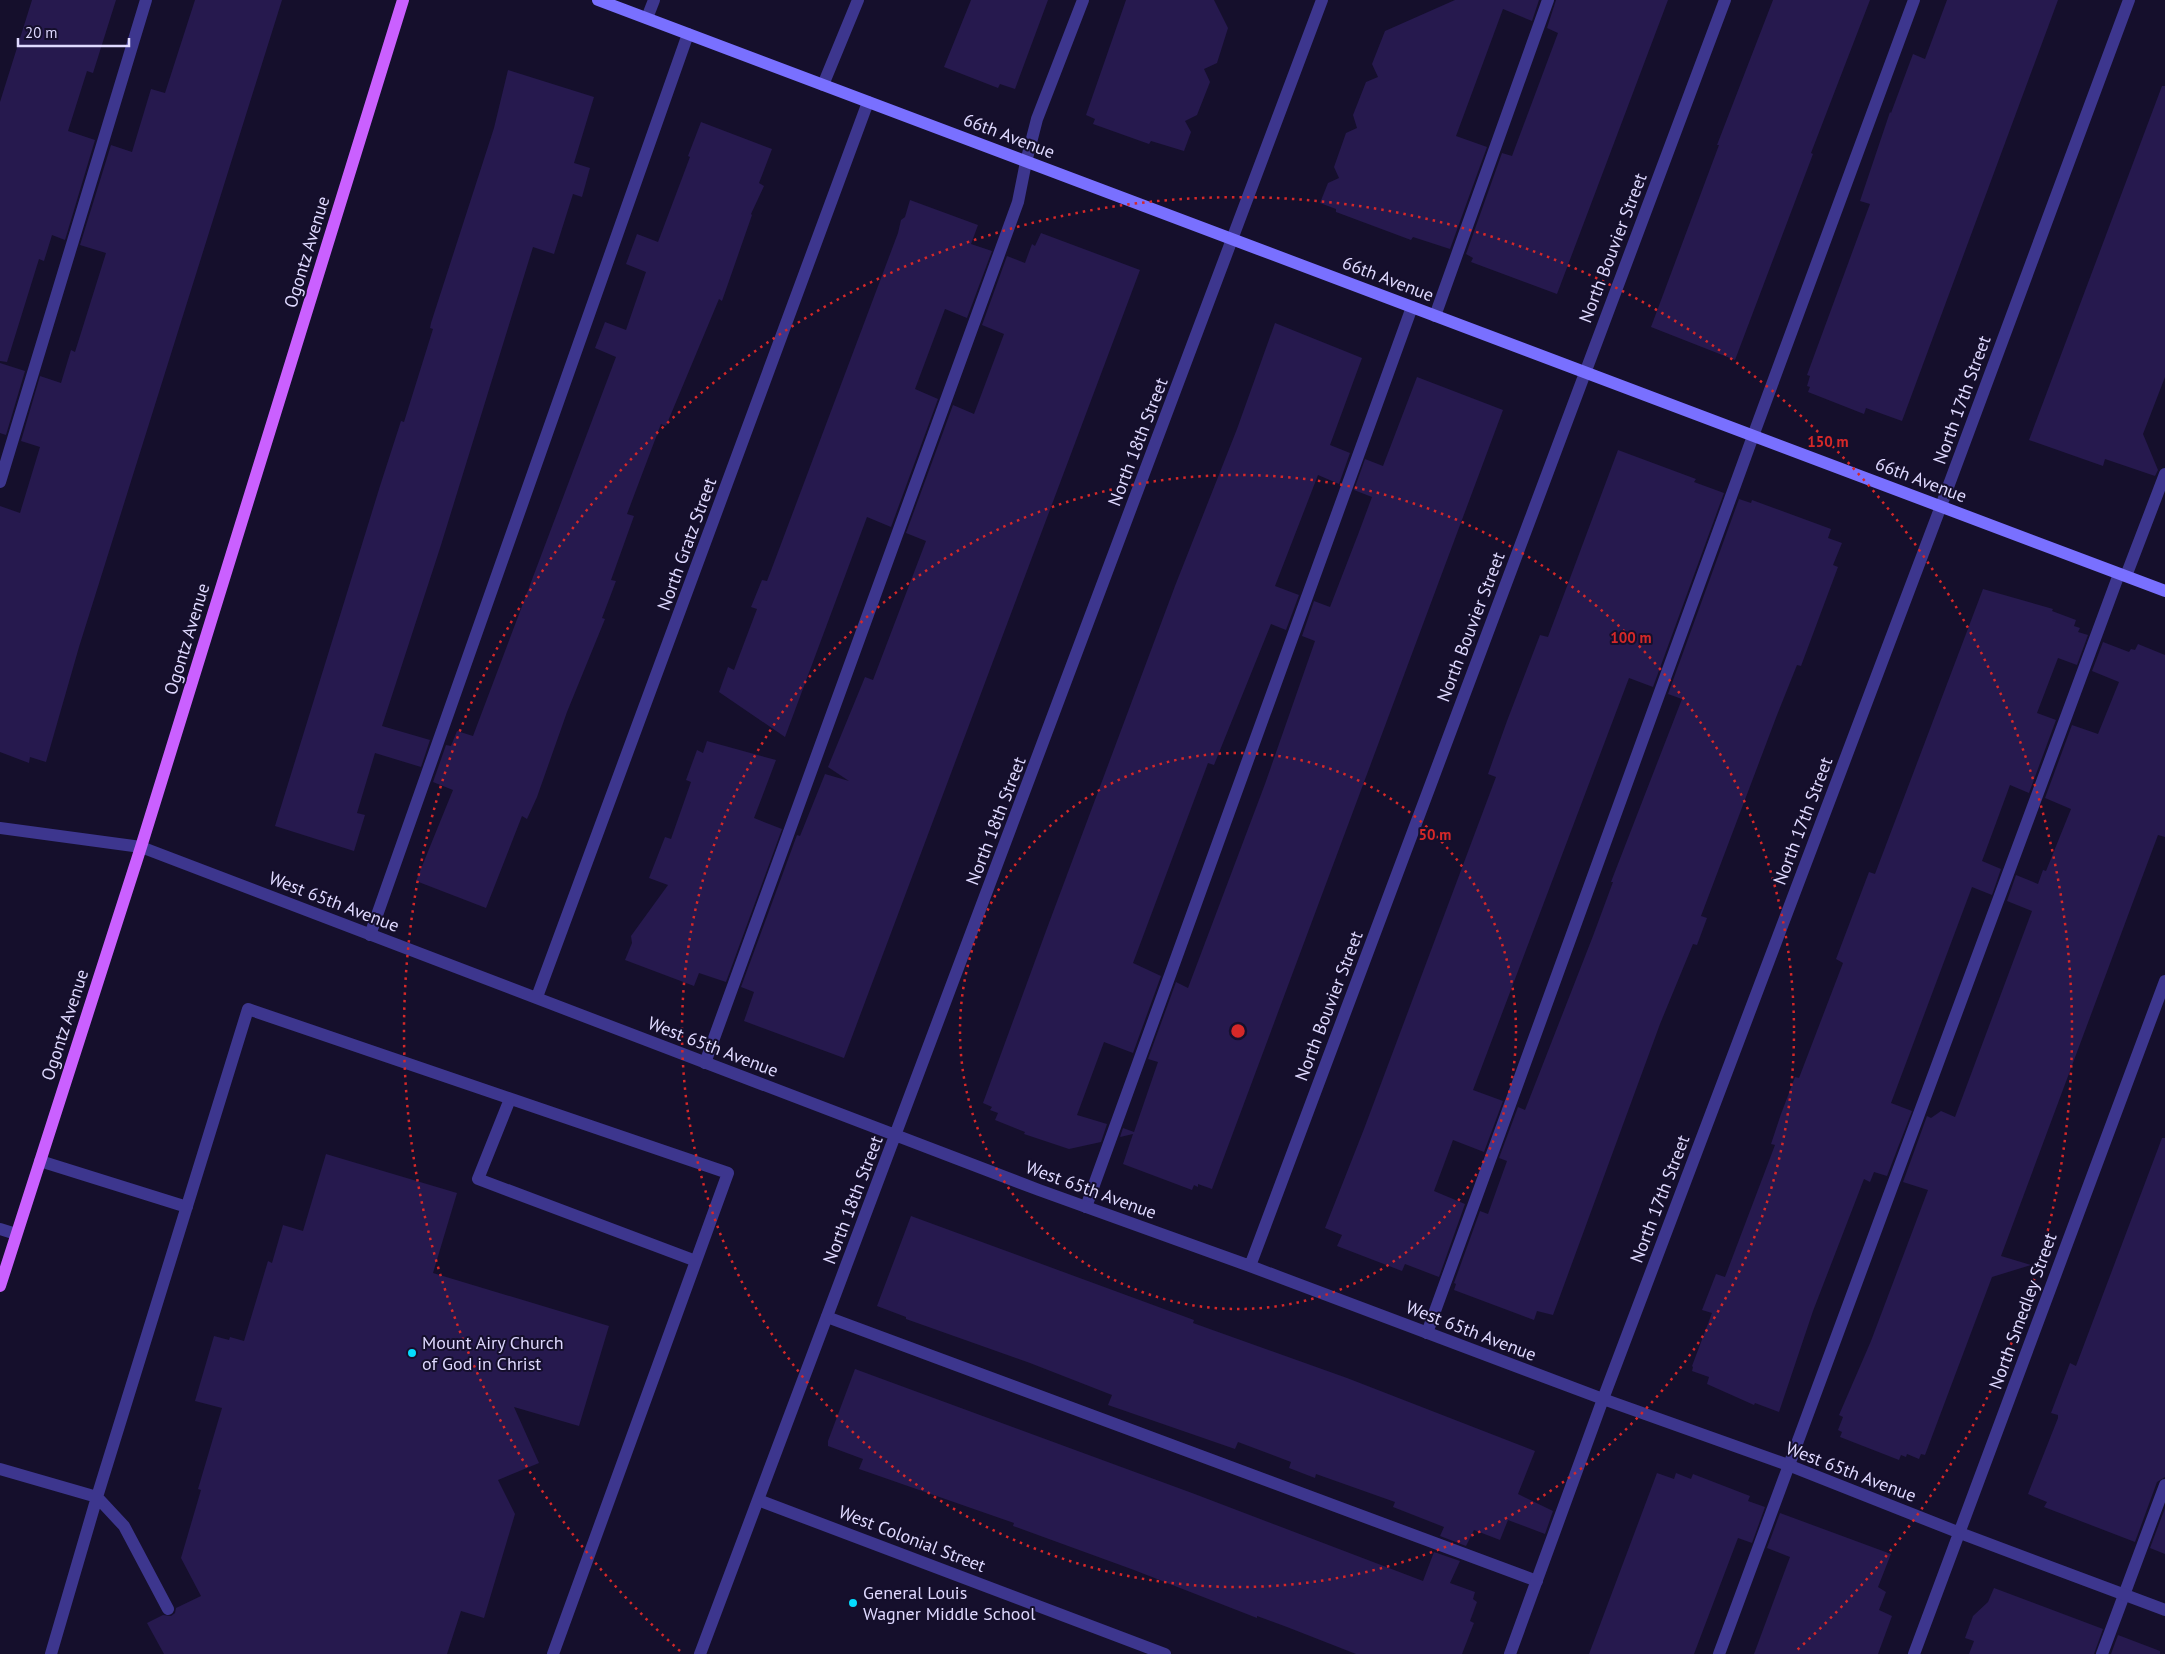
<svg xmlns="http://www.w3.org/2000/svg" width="2165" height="1654" viewBox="0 0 2165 1654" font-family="'PT Sans',sans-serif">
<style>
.building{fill:#26194e}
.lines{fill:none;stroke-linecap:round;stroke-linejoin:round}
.lane{stroke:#3d368e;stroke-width:12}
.street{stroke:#3d368e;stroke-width:12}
.secondary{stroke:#7970ff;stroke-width:12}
.primary{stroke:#ca60ff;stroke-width:12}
.ring{fill:none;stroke:#d62828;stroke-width:2.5;stroke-dasharray:2.5 5}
.poi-dot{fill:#05dcff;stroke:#150f2c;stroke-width:2}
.labels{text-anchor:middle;stroke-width:4;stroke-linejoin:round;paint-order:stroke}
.street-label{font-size:18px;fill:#dfd9ff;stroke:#150f2c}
.poi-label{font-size:18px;fill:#dfd9ff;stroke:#150f2c;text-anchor:start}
.centre{fill:#d62828;stroke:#150f2c;stroke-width:2.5}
.ring-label{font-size:15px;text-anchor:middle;font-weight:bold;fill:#d62828;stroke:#150f2c;stroke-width:4;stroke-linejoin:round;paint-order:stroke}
</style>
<rect width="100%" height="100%" fill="#150f2c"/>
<path class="building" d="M32,0H116L93,73L87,71L68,131L95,140L65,240L52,235L44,261L39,259L7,362L0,361V102Z
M195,0H282L79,647L46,762L30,757L29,763L0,752V506L20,513L40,447L21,441L40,376L61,383L71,350L75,352L106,253L80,245L111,145L132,152L151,89L165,93Z
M971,0H1048L1015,89L1000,84L998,88L944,67Z
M1126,0H1214L1228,28L1217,63L1204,69L1210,82L1197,115L1185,121L1191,132L1184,151L1151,141L1149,144L1093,124L1095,119L1086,115Z
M1455,0H1539L1532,21L1503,9L1456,136L1487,147L1450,249L1413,237L1411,240L1336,212V209L1320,203L1328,183L1339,178L1334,167L1346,133L1357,128L1353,115L1366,82L1378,77L1372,64L1385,31Z
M1556,0H1668L1557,294L1471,262L1473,258L1466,254L1502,153L1512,156L1558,33L1547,28Z
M1773,0H1870L1811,153L1813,154L1735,360L1651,327L1719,145H1717Z
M1947,0H2058L1902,421L1866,408L1864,414L1808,392L1810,387L1807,386L1810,376L1807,375L1870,204L1860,201L1890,112L1891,113L1913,54L1925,59Z
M508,70L594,97L574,163L590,168L582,197L573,194L554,254L533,247L441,545L382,726L430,740L421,767L375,753L357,813L365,815L354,851L275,826L380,486L401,421L404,422L433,329L430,328L431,323L494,128Z
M2162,86H2165V377L2143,434L2158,470L2155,476L2105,459L2103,466L2029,440Z
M701,122L772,149L759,183L764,186L751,214L752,215L722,301L719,299L666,426L661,424L627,514L634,516L611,580L616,581L602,618L605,619L567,712L537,797L527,819L522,816L486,908L416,881L453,790L433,782L446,745L451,746L457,731L473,736L616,357L595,348L605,322L626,330L646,272L626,264L637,234L658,242L690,157L688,156Z
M910,200L978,225L971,244L992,251L967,318L945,309L915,389L938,399L891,527L867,517L785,737L719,692L728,667L734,670L746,638L757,609L751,607L762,580L767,581L772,568L898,233L901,220L905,217Z
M1041,233L1140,270L844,1058L744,1021L754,992L741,987L797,835L800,836L825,774L849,781L828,767L865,677L873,680L926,541L906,533L953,405L974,414L1004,334L982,325L1007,256L1025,263L1032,244L1035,246Z
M1275,323L1362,358L1330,445L1350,453L1339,484L1318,475L1275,586L1299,595L1286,630L1271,624L1214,765L1208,763L1133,963L1161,976L1133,1053L1104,1042L1077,1115L1107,1124L1101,1142L1069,1149L1024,1134L1025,1132L995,1120L998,1113L990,1110L992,1107L983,1103L1046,931L1175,586L1237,429Z
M0,363L25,371L6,435L0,433Z
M1417,377L1503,410L1212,1189L1198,1184V1187L1194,1185L1192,1190L1123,1164L1133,1134L1120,1137L1123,1128L1134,1132L1158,1062L1148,1059L1176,982L1188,988L1265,784L1315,641L1302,636L1314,601L1330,607L1359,532L1372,497L1354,490L1365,459L1383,466Z
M1618,450L1696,479L1694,482L1724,493L1653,687L1629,678L1473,1090L1503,1101L1484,1152L1453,1140L1434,1191L1465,1204L1439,1277L1405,1264L1402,1271L1337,1246L1342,1235L1325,1228L1364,1129L1496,777L1488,774L1507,721L1540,635L1548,637Z
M1739,499L1751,503L1752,500L1831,529L1828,538L1842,543L1833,565L1838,567L1801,666L1797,665L1777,715L1701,916L1707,918L1697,945L1693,944L1660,1024L1553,1315L1537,1311L1534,1320L1454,1290L1456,1284L1454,1283L1480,1211L1488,1214L1507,1161L1499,1158L1518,1107L1525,1110L1593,936L1613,882H1611L1682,699L1668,694Z
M1983,589L2053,609L2052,611L2076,620L2074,626L2080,628L2078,632L2088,635L2077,665L2058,658L2037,713L2056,720L2029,793L2010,785L1982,861L2001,869L1992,895L1972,887L1891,1103L1912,1111L1887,1176L1874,1172L1870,1182L1864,1179L1813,1311L1779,1412L1755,1403L1754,1405L1707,1384L1709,1377L1692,1371L1693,1367L1692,1366L1712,1313L1702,1310L1716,1274L1725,1277L1775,1145L1771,1144L1781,1114L1795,1077L1799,1078L1843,963L1836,959L1869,872L1875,874Z
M2103,642L2129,652L2131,649L2135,650L2138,644L2165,655V837L2158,835L2146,867L2001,1256L2031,1265L1992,1277L1925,1455L1921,1454L1919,1459L1907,1454L1906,1457L1901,1455L1899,1460L1840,1437L1842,1432L1838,1430L1843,1417L1839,1415L1871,1341L1928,1190L1903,1182L1927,1116L1931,1118L1941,1111L1955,1117L2032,911L2007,901L2016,875L2038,884L2043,870L2046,871L2071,809L2045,798L2072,725L2098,734L2119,682L2092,671Z
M707,741L776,760L754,818L782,829L726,982L699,973L694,986L625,960L632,943L631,936L668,885L649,878L665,837L671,839L691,782L686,780L697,750L703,753Z
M2162,1138H2165V1477L2157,1482L2135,1542L2044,1507L2047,1502L2028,1494L2058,1418V1415L2051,1413L2070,1363L2076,1366Z
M326,1154L457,1193L433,1273L609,1326L579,1426L514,1407L539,1463L498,1480L515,1514L484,1618L461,1611L447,1654H164L147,1623L163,1615L171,1616L175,1613L176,1608L201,1596L181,1558L201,1490L198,1489L222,1408L195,1401L214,1336L229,1340L230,1337L244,1341L268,1261L272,1263L283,1225L303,1231Z
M911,1216L1194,1320L1193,1323L1347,1378L1535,1451L1518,1494L1553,1511L1545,1534L1508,1520L1500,1540L1474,1530L1466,1546L1440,1536L1444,1527L1393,1507L1395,1502L1316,1474L1315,1478L1289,1468L1291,1462L1238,1442L1235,1449L1108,1405L1112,1395L1030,1363L906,1319V1317L877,1306Z
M855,1369L1192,1493L1423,1581L1434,1552L1460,1561L1450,1583L1475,1592L1473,1599L1477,1602L1470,1621L1474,1623L1462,1654H1356L1287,1627L1257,1616V1618L1134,1570L1013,1526L1014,1523L859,1469L863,1459L828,1446V1441Z
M1657,1473L1674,1479L1676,1473L1691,1479L1693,1474L1750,1496L1748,1501L1765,1507L1752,1543L1738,1538L1694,1654H1589Z
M2165,1508V1554L2150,1548Z
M1780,1513L1891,1554L1878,1587L1886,1592L1879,1610L1892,1616L1878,1654H1754L1790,1557L1767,1548Z
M1994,1588L2103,1629L2094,1654H1969L1974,1641L1965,1638L1973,1616L1988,1602Z
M2118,1635L2160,1651V1654H2111Z"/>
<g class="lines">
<path class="lane" d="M647,18L654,0
M1435,316L1548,0
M0,482L146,0
M2126,576L2165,474
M370,935L688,34
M705,1063L1018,202L1026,162L1037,119L1083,0
M510,1099L478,1179L696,1261
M40,1161L187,1207
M1086,1207L1412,307
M827,1317L1537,1581
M1427,1333L1753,436L1914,0
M0,1469L97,1497L51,1654
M168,1609L124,1526L97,1497L248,1009L728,1173L553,1654
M1719,1654L2119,574
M2102,1654L2165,1485"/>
<path class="street" d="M823,85L858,0
M0,828L141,847L1039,1190L1250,1266L1603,1399L1788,1465L1960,1533L2165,1610
M537,997L868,102
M0,1229L16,1234
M1250,1266L1725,0
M758,1500L1165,1654
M700,1654L1322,0
M1510,1654L1603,1399L1941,506L2129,0
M1914,1654L2165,981"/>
<path class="secondary" d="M598,0L2165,591"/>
<path class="primary" d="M0,1286L141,847L403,0"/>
</g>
<g class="ring">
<circle cx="1238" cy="1031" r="278"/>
<circle cx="1238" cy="1031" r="556"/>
<path d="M680 1651A834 834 0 1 1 1796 1651"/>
</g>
<g class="poi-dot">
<circle cx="412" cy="1353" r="5"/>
<circle cx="853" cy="1603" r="5"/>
</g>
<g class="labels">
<g class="street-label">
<text transform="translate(1009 136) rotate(21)" y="6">66th Avenue</text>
<text transform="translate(1613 248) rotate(-69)" y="6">North Bouvier Street</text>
<text transform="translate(307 252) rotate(-73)" y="6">Ogontz Avenue</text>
<text transform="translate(1388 279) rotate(21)" y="6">66th Avenue</text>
<text transform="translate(1962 400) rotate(-70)" y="6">North 17th Street</text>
<text transform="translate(1138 442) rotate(-69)" y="6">North 18th Street</text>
<text transform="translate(1921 480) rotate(21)" y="6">66th Avenue</text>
<text transform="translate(687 544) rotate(-70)" y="6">North Gratz Street</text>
<text transform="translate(1471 627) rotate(-69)" y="6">North Bouvier Street</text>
<text transform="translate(187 639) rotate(-73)" y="6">Ogontz Avenue</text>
<text transform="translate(996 821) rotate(-69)" y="6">North 18th Street</text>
<text transform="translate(1803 821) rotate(-69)" y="6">North 17th Street</text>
<text transform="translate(334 902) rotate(21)" y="6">West 65th Avenue</text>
<text transform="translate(1329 1006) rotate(-69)" y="6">North Bouvier Street</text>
<text transform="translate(65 1025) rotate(-72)" y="6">Ogontz Avenue</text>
<text transform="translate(713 1047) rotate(21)" y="6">West 65th Avenue</text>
<text transform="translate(1091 1190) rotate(20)" y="6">West 65th Avenue</text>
<text transform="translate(1660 1199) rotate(-69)" y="6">North 17th Street</text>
<text transform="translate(853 1200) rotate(-69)" y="6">North 18th Street</text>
<text transform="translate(2023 1311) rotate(-70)" y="6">North Smedley Street</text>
<text transform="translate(1471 1331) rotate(21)" y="6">West 65th Avenue</text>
<text transform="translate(1851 1472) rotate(21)" y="6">West 65th Avenue</text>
<text transform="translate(912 1539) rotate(21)" y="6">West Colonial Street</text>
</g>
<g class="poi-label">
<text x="422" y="1349">Mount Airy Church<tspan x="422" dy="21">of God in Christ</tspan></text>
<text x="863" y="1599">General Louis<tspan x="863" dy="21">Wagner Middle School</tspan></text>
</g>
</g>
<circle cx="1238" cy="1031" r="8" class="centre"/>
<g class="ring-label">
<text x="1828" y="447">150 m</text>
<text x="1631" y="643">100 m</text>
<text x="1435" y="840">50 m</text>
</g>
<path d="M18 38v8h111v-8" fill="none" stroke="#dfd9ff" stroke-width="2.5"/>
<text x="25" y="38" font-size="15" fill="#dfd9ff" stroke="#150f2c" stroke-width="4" paint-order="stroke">20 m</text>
</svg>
